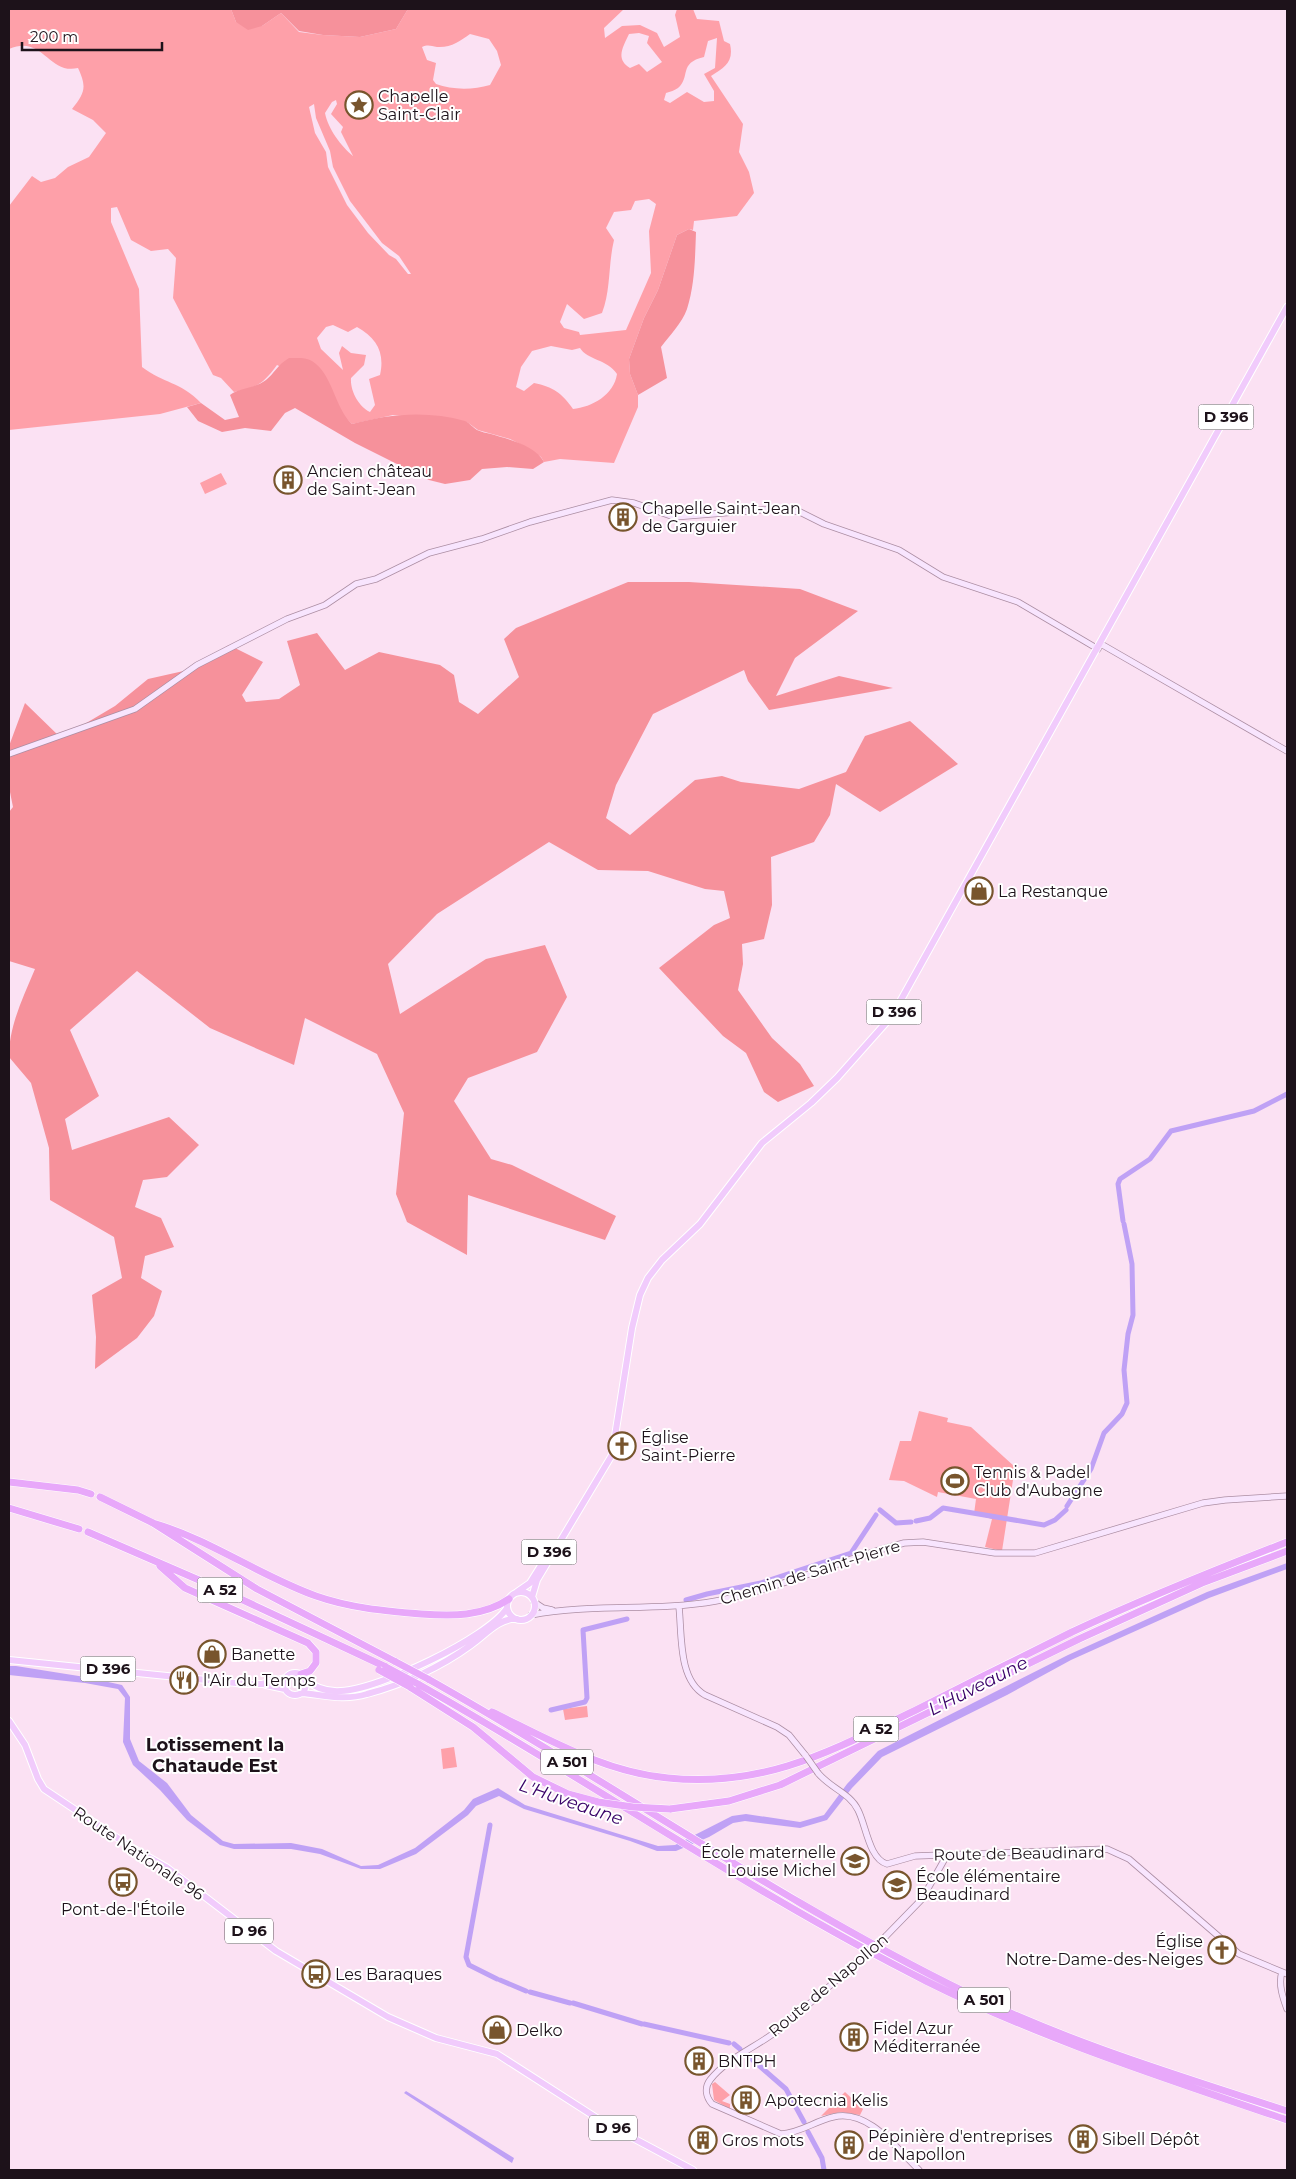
<svg xmlns="http://www.w3.org/2000/svg" width="1296" height="2179" viewBox="0 0 1296 2179" font-family="Montserrat,sans-serif">
<style>
.green{fill:#fea0a9;fill-rule:evenodd}
.forest{fill:#f6919b}
.water{fill:#bfa1f5}
.lines{fill:none;stroke-linecap:round;stroke-linejoin:round}
.canal{stroke:#bfa1f5;stroke-width:5}
.secondary-casing{stroke:#ac8ea3;stroke-width:7}
.primary-casing{stroke:#fff;stroke-width:8}
.highway-casing{stroke:#fff;stroke-width:8}
.secondary{stroke:#f8e5fe;stroke-width:5.5}
.primary{stroke:#f1cbfc;stroke-width:6}
.highway{stroke:#e8a8fa;stroke-width:7}
.secondary-bridge-casing{stroke:#ac8ea3;stroke-width:7;stroke-linecap:butt}
.highway-bridge-casing{stroke:#fff;stroke-width:8;stroke-linecap:butt}
.secondary-bridge{stroke:#f8e5fe;stroke-width:5.5}
.highway-bridge{stroke:#e8a8fa;stroke-width:7}
.labels{text-anchor:middle;stroke-width:4;stroke-linejoin:round;paint-order:stroke}
.shield{fill:#fff;stroke:#61595f;stroke-width:1}
.shield-label{font-size:15px;font-weight:bold;fill:#1d121a}
.poi-label{font-size:16px;fill:#1d121a;stroke:#fff;text-anchor:start}
.street-label{font-size:16px;fill:#1d121a;stroke:#fff}
.water-label{font-size:18px;font-style:italic;fill:#380067;stroke:#fff}
.neighbourhood-label{font-size:18px;font-weight:bold;fill:#1d121a;stroke:#fff}
</style>
<rect width="100%" height="100%" fill="#fbe1f3"/>
<path class="green" d="M9,9H231L236,22L262,26L281,13L299,32L323,35L360,37L396,29L408,9H624L604,28L605,38L622,26L640,25L657,33L664,47L680,37L675,15L677,9H693L697,19L719,21L724,41L730,44C734,62 725,67 711,76L743,124L739,152L749,172L754,193L737,216L694,221L693,230L689,229L677,235L658,290L644,318L629,359L630,374L638,395V407L614,463L560,459L544,462L541,457L528,448L510,439L478,430L467,422L393,415L352,424L343,416L332,392L277,365C263,384 258,387 234,392L221,378L213,375L173,298L176,258L168,249L151,251L131,240L117,207L111,208V222L139,289L142,367C163,383 181,382 201,403L160,414L9,430V206L32,176L41,182L55,178L68,167L89,157L106,133L93,120L72,109C85,93 87,87 78,68C48,75 43,34 9,49ZM639,33L649,36L647,43L662,62L647,72L639,64L630,68C615,59 623,47 629,34ZM470,34L489,39L497,51L501,65L490,85C473,90 452,90 436,84L433,80L436,63L427,60L422,47C428,44 431,46 437,47C451,48 460,41 470,34ZM717,38L715,68L704,74L714,91V101L704,102L687,92L670,103L664,100L666,93C670,92 675,90 678,88C691,77 678,63 704,57L708,41ZM336,100L337,104L331,114L343,127L341,132L353,156C341,146 328,129 325,113L332,102ZM314,104L316,118L330,151L333,167L350,201L382,243L399,256L411,274H408L396,259L389,255L368,233L347,205L328,167L326,152L315,133L309,107ZM649,199L656,204L649,231L651,273L626,330L580,335L579,332L564,328L560,322L567,304L584,319L602,313C611,290 608,265 614,240L606,228L614,212L631,210L635,201ZM333,325L348,332L357,327C377,338 385,353 380,375L369,379L375,405L370,412C359,407 350,391 351,378L364,365L366,355L351,353L342,346L339,353L343,370L321,349L317,338L326,327ZM551,346L572,350L580,348C587,360 607,359 617,374C614,395 592,407 573,409C562,393 553,387 534,383L524,391L516,387L521,367L532,351Z
M221,473L227,484L205,494L200,483Z
M919,1411L948,1418L947,1422L971,1427L1015,1467L1002,1551L985,1547L992,1519L974,1514L976,1499L938,1492L937,1497L904,1481L889,1480L900,1441H911Z
M587,1706L588,1717L565,1720L563,1709Z
M454,1747L457,1767L443,1769L441,1749Z
M715,2082L730,2095L722,2101L730,2104V2109L714,2100L712,2084Z
M845,2092L863,2109L860,2115L841,2112L821,2116Z"/>
<path class="forest" d="M231,9H408L396,29L360,37L323,35L299,31L281,13L262,26L248,30L236,22Z
M689,229L696,232C695,257 695,284 687,309C682,323 670,335 661,347L667,378L638,395L630,374L629,359L644,318L658,290L677,235Z
M289,358C296,358 306,357 312,361C333,374 334,407 352,424C388,414 427,410 465,421C470,423 472,427 477,430C481,432 487,433 491,434C508,439 536,446 544,462L533,469L507,467L482,469L470,480L445,484L429,480L355,443L295,408L285,413L271,431L245,428L222,432L198,421L187,407L201,403L225,420L239,417L230,395C239,388 256,388 266,380C275,373 276,366 289,358Z
M628,582H689L800,589L858,611L795,658L776,696L839,676L893,688L769,710L748,681L744,670L653,714L616,785L606,818L630,835L695,780L722,776L741,782L799,789L846,772L865,736L910,721L958,764L880,812L836,784L830,815L814,842L771,857L772,905L764,939L742,944L743,964L738,990L772,1038L800,1064L814,1086L778,1102L764,1092L746,1053L723,1036L659,968L714,925L730,918L724,891L705,889L648,871L598,870L549,842L437,914L388,964L400,1014L486,959L545,945L567,997L537,1052L468,1078L454,1101L491,1159L512,1165L616,1216L605,1240L468,1195L467,1255L407,1222L396,1194L404,1113L377,1054L305,1018L294,1065L210,1028L137,971L70,1030L99,1096L65,1119L72,1150L169,1117L199,1145L167,1177L143,1180L135,1207L161,1218L174,1247L145,1256L141,1278L162,1291L154,1316L137,1338L95,1369L96,1337L92,1295L122,1278L114,1237L50,1200L49,1148L31,1083L9,1057C9,1025 23,998 35,969L9,961V812L13,807L9,787V746L25,703L61,738L115,706L148,679L188,670L229,645L263,662L242,695L246,702L279,699L300,685L287,641L317,633L345,670L379,652L440,665L454,675L459,702L478,714L519,677L504,639L516,628Z"/>
<path class="water" d="M1287,1563V1569L1209,1598L1071,1660L1007,1695L882,1757L852,1788L827,1820L800,1828L745,1821L733,1823L709,1837L676,1851H657L630,1841L524,1809L499,1796L476,1806L468,1815L416,1854L380,1869H361L320,1854L291,1849H234L220,1845L187,1820L160,1790L133,1765L123,1742L125,1698L118,1689L85,1683L9,1675V1666H16L85,1677L122,1685L130,1697V1739L139,1761L167,1783L191,1815L223,1841L234,1844L291,1843L322,1849L361,1866L378,1865L415,1848L464,1810L473,1799L498,1788L525,1805L658,1846L675,1845L732,1816L746,1814L800,1822L824,1815L847,1784L878,1751L1068,1655L1207,1592Z
M406,2091L514,2158L512,2163L404,2093Z"/>
<g class="lines">
<path class="canal" d="M1123,1221L1118,1184L1120,1179L1150,1159L1171,1131L1254,1111L1287,1094
M1067,1506L1091,1469L1104,1433L1122,1414L1127,1403L1124,1370L1128,1334L1133,1315L1132,1264L1124,1224
M880,1510L896,1523L911,1522
M916,1521L930,1518L943,1508L1044,1525L1055,1520L1066,1510
M686,1600L707,1594L761,1583L851,1553L876,1515
M551,1710L585,1702L587,1698L583,1630L627,1619
M490,1825L466,1957L469,1965L497,1979
M500,1980L526,1991
M530,1992L570,2003
M573,2003L642,2024
M644,2024L729,2043
M734,2044L740,2049
M747,2055L786,2089L804,2122
M808,2132L822,2158L824,2170"/>
<g class="secondary-casing">
<path id="secondary" d="M1101,644L1287,751
M9,754L135,709L197,665L287,619L325,605L356,584L376,579L429,553L482,539L530,522L612,500L634,503L674,517L761,510L785,509L800,512L824,524L899,550L943,577L1018,602L1098,649
M534,1602L543,1608L552,1610
M679,1607C682,1634 678,1680 705,1695L777,1727L789,1735L806,1756
M531,1615C592,1603 655,1612 716,1601C781,1589 841,1559 904,1543L923,1542L995,1553H1035L1203,1503L1225,1500L1287,1496
M818,1773C830,1788 850,1793 858,1810C866,1825 869,1859 887,1864L915,1856L1107,1849L1129,1859L1239,1954L1287,1974
M886,1936L922,1899L947,1855
M857,1962C831,1985 805,2008 778,2030C757,2047 727,2058 710,2080C704,2088 706,2097 712,2104L781,2134C800,2133 815,2121 833,2117C868,2108 897,2149 919,2170
M1282,1972C1278,1984 1283,1998 1287,2009"/>
</g>
<g class="primary-casing">
<path id="primary" d="M517,1592L530,1583L552,1548
M507 1606a14 14 0 1 1 28 0a14 14 0 1 1-28 0Z
M532,1597L537,1580L612,1455L632,1328L640,1295L648,1278L662,1260L700,1224L762,1143L811,1103L837,1078L892,1016L1287,307
M9,1660L246,1684H262L286,1678
M284 1684a11 11 0 1 1 22 0a11 11 0 1 1-22 0Z
M305,1679C316,1689 327,1692 341,1691C377,1690 488,1638 507,1608
M266,1685L285,1689
M302,1693C324,1695 344,1701 367,1694C402,1685 441,1667 471,1645C484,1636 500,1617 517,1619
M9,1721L25,1745L38,1779L44,1789L131,1847L166,1867L276,1951L388,2017L436,2038L497,2054L603,2122L693,2170"/>
</g>
<g class="highway-casing">
<path id="highway" d="M9,1482L78,1490L91,1494
M100,1497L153,1523L257,1589L396,1662
M9,1508L79,1529
M153,1523C211,1540 260,1576 316,1596C350,1608 385,1611 421,1614C451,1616 483,1617 509,1599
M88,1532L215,1587L386,1667
M160,1566L185,1588L308,1643L316,1652V1663L310,1671L301,1674
M428,1679C610,1781 780,1902 969,1994C1070,2043 1180,2076 1287,2111
M418,1684C589,1780 751,1893 926,1981C1042,2039 1165,2078 1287,2120
M410,1687L473,1727L533,1777L568,1794L598,1802
M492,1712C548,1739 604,1772 668,1778C766,1788 833,1750 918,1709C969,1683 1021,1657 1072,1632C1143,1599 1215,1570 1287,1542
M670,1809L729,1801L780,1785L1079,1639L1202,1583L1287,1551"/>
</g>
<use href="#secondary" class="secondary"/>
<use href="#primary" class="primary"/>
<use href="#highway" class="highway"/>
<g class="secondary-bridge-casing">
<path id="secondary-bridge" d="M806,1756L818,1773
M857,1962L886,1936"/>
</g>
<g class="highway-bridge-casing">
<path id="highway-bridge" d="M396,1662L428,1679
M386,1667L418,1684
M379,1670L410,1687
M598,1802L633,1807L670,1809"/>
</g>
<use href="#secondary-bridge" class="secondary-bridge"/>
<use href="#highway-bridge" class="highway-bridge"/>
</g>
<defs>
<g id="sight-ring" transform="scale(1.4375)"><circle r="9.5" fill="#fff" stroke="#78552d" stroke-width="1.5"/><path d="M0-6L1.8-2.2L6-1.7L2.9 1.2L3.7 5.4L0 3.3L-3.7 5.4L-2.9 1.2L-6-1.7L-1.8-2.2Z" fill="#78552d"/></g>
<g id="building-ring" transform="scale(1.4375)"><circle r="9.5" fill="#fff" stroke="#78552d" stroke-width="1.5"/><path d="M-4-6H4V6H1V3H-1V6H-4ZM-2.5-4.3h1.7v1.8h-1.7ZM.8-4.3h1.7v1.8H.8ZM-2.5-1h1.7V.8h-1.7ZM.8-1h1.7V.8H.8Z" fill="#78552d"/></g>
<g id="shop-ring" transform="scale(1.4375)"><circle r="9.5" fill="#fff" stroke="#78552d" stroke-width="1.5"/><path d="M-5-2.5h2.3a2.7 3.5 0 0 1 5.4 0H5L5.5 6h-11ZM-1.5-2.5h3a1.5 2.3 0 0 0-3 0Z" fill="#78552d"/></g>
<g id="church-ring" transform="scale(1.4375)"><circle r="9.5" fill="#fff" stroke="#78552d" stroke-width="1.5"/><path d="M-1.2-6h2.4v3.5h3.3v2.4h-3.3V6h-2.4V-.1h-3.3v-2.4h3.3Z" fill="#78552d"/></g>
<g id="stadium-ring" transform="scale(1.4375)"><circle r="9.5" fill="#fff" stroke="#78552d" stroke-width="1.5"/><path d="M0-5a6.5 5 0 1 0 0 10a6.5 5 0 1 0 0-10ZM-3.5-1.8h7v3.6h-7Z" fill="#78552d"/></g>
<g id="restaurant-ring" transform="scale(1.4375)"><circle r="9.5" fill="#fff" stroke="#78552d" stroke-width="1.5"/><path d="M-5-6h1v4h1v-4h1v4h1v-4h1v5L-1.5 .5V6h-2V.5L-5-1ZM5-6V6H3V1.5H1.5Q1.5-4 5-6Z" fill="#78552d"/></g>
<g id="school-ring" transform="scale(1.4375)"><circle r="9.5" fill="#fff" stroke="#78552d" stroke-width="1.5"/><path d="M0-5L7-2L0 1L-7-2ZM-4 1L0 2.5L4 1V4Q0 6-4 4Z" fill="#78552d"/></g>
<g id="bus-ring" transform="scale(1.4375)"><circle r="9.5" fill="#fff" stroke="#78552d" stroke-width="1.5"/><path d="M-5-6H5V4H4V6H2V4H-2V6H-4V4H-5ZM-3.5-4V0h7V-4ZM-3.5 1.2v1.5H-2V1.2ZM2 1.2v1.5H3.5V1.2Z" fill="#78552d"/></g>
</defs>
<g fill-rule="evenodd">
<use href="#sight-ring" x="359" y="105"/>
<use href="#building-ring" x="288" y="480"/>
<use href="#building-ring" x="623" y="517"/>
<use href="#shop-ring" x="979" y="891"/>
<use href="#church-ring" x="622" y="1446"/>
<use href="#stadium-ring" x="955" y="1481"/>
<use href="#shop-ring" x="212" y="1654"/>
<use href="#restaurant-ring" x="184" y="1680"/>
<use href="#school-ring" x="855" y="1861"/>
<use href="#bus-ring" x="123" y="1882"/>
<use href="#school-ring" x="897" y="1885"/>
<use href="#church-ring" x="1222" y="1950"/>
<use href="#bus-ring" x="316" y="1974"/>
<use href="#shop-ring" x="497" y="2030"/>
<use href="#building-ring" x="854" y="2037"/>
<use href="#building-ring" x="699" y="2061"/>
<use href="#building-ring" x="746" y="2100"/>
<use href="#building-ring" x="1083" y="2139"/>
<use href="#building-ring" x="703" y="2140"/>
<use href="#building-ring" x="849" y="2145"/>
</g>
<g class="labels">
<g class="shield">
<rect x="1198.5" y="404.5" width="55" height="25" rx="4"/>
<rect x="866.5" y="999.5" width="55" height="25" rx="4"/>
<rect x="521.5" y="1539.5" width="55" height="25" rx="4"/>
<rect x="197.5" y="1577.5" width="45" height="25" rx="4"/>
<rect x="80.5" y="1656.5" width="55" height="25" rx="4"/>
<rect x="853.5" y="1716.5" width="45" height="25" rx="4"/>
<rect x="541" y="1749.5" width="52" height="25" rx="4"/>
<rect x="225" y="1918.5" width="48" height="25" rx="4"/>
<rect x="958" y="1987.5" width="52" height="25" rx="4"/>
<rect x="589" y="2115.5" width="48" height="25" rx="4"/>
</g>
<g class="shield-label">
<text x="1226" y="422">D 396</text>
<text x="894" y="1017">D 396</text>
<text x="549" y="1557">D 396</text>
<text x="220" y="1595">A 52</text>
<text x="108" y="1674">D 396</text>
<text x="876" y="1734">A 52</text>
<text x="567" y="1767">A 501</text>
<text x="249" y="1936">D 96</text>
<text x="984" y="2005">A 501</text>
<text x="613" y="2133">D 96</text>
</g>
<g class="poi-label">
<text x="378" y="102">Chapelle<tspan x="378" dy="18">Saint-Clair</tspan></text>
<text x="307" y="477">Ancien château<tspan x="307" dy="18">de Saint-Jean</tspan></text>
<text x="642" y="514">Chapelle Saint-Jean<tspan x="642" dy="18">de Garguier</tspan></text>
<text x="998" y="897">La Restanque</text>
<text x="641" y="1443">Église<tspan x="641" dy="18">Saint-Pierre</tspan></text>
<text x="974" y="1478">Tennis &amp; Padel<tspan x="974" dy="18">Club d'Aubagne</tspan></text>
<text x="231" y="1660">Banette</text>
<text x="203" y="1686">l'Air du Temps</text>
<text x="836" y="1858" text-anchor="end">École maternelle<tspan x="836" dy="18">Louise Michel</tspan></text>
<text x="916" y="1882">École élémentaire<tspan x="916" dy="18">Beaudinard</tspan></text>
<text x="123" y="1915" text-anchor="middle">Pont-de-l'Étoile</text>
<text x="1203" y="1947" text-anchor="end">Église<tspan x="1203" dy="18">Notre-Dame-des-Neiges</tspan></text>
<text x="335" y="1980">Les Baraques</text>
<text x="873" y="2034">Fidel Azur<tspan x="873" dy="18">Méditerranée</tspan></text>
<text x="516" y="2036">Delko</text>
<text x="718" y="2067">BNTPH</text>
<text x="765" y="2106">Apotecnia Kelis</text>
<text x="868" y="2142">Pépinière d'entreprises<tspan x="868" dy="18">de Napollon</tspan></text>
<text x="1102" y="2145">Sibell Dépôt</text>
<text x="722" y="2146">Gros mots</text>
</g>
<g class="street-label">
<text transform="translate(810 1572) rotate(-17)" y="6">Chemin de Saint-Pierre</text>
<text transform="translate(139 1853) rotate(34)" y="6">Route Nationale 96</text>
<text transform="translate(1019 1853) rotate(-1)" y="6">Route de Beaudinard</text>
<text transform="translate(828 1985) rotate(-40)" y="6">Route de Napollon</text>
</g>
<g class="water-label">
<text transform="translate(978 1686) rotate(-27)" y="6">L'Huveaune</text>
<text transform="translate(571 1802) rotate(19)" y="6">L'Huveaune</text>
</g>
<g class="neighbourhood-label">
<text x="215" y="1751">Lotissement la<tspan x="215" dy="21">Chataude Est</tspan></text>
</g>
</g>
<rect width="1296" height="2179" fill="none" stroke="#1d121a" stroke-width="20"/>
<path d="M22 42v8h140v-8" fill="none" stroke="#1d121a" stroke-width="2.5"/>
<text x="30" y="42" font-size="15" fill="#1d121a" stroke="#ffffff" stroke-width="4" paint-order="stroke">200 m</text>
</svg>
